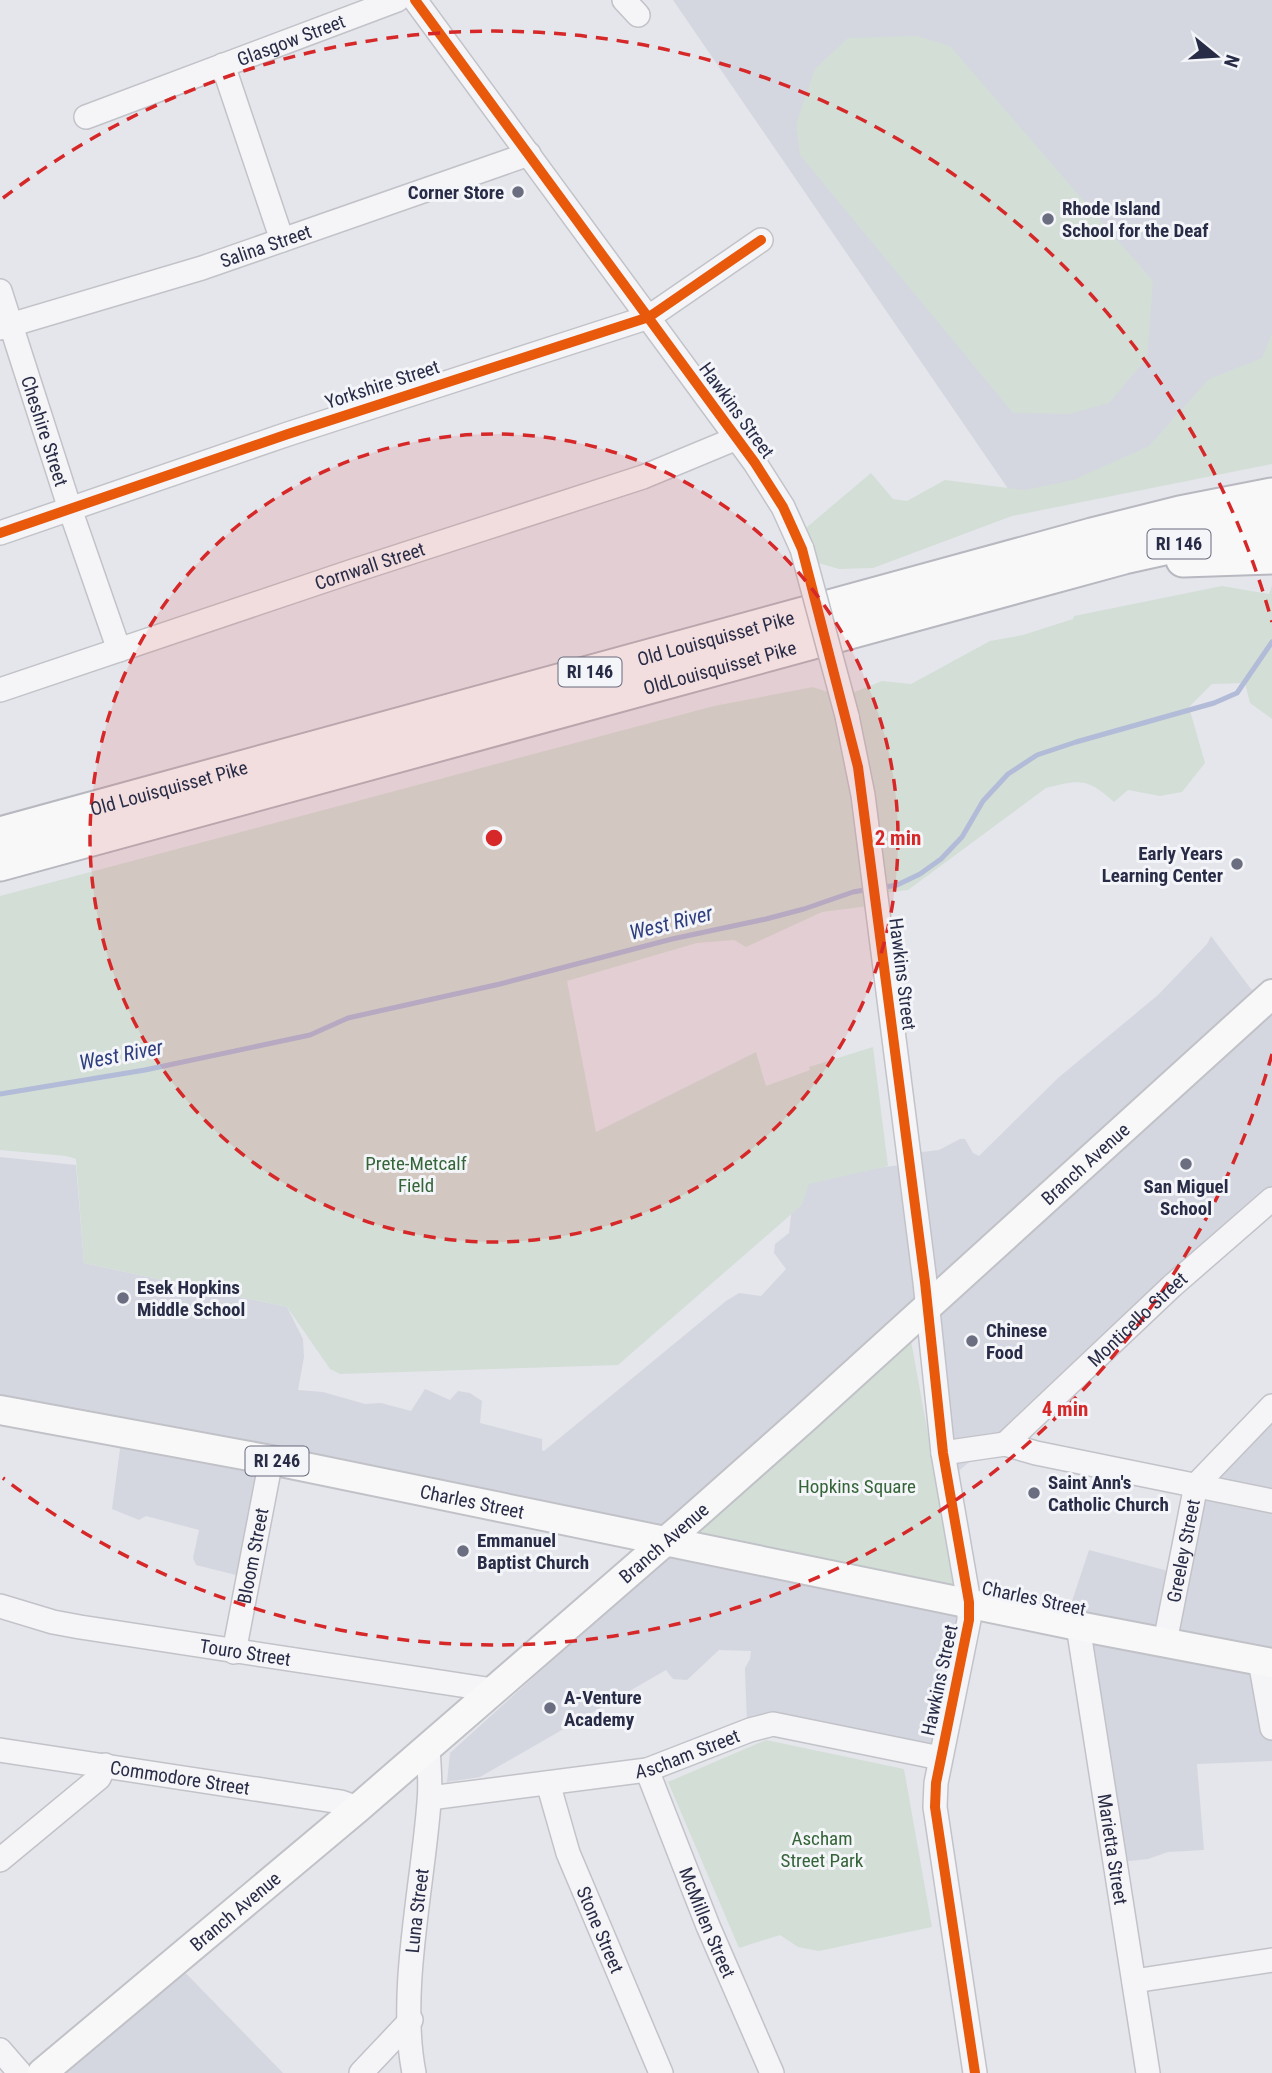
<svg xmlns="http://www.w3.org/2000/svg" width="1272" height="2073" viewBox="0 0 1272 2073" font-family="'Roboto Condensed',sans-serif">
<style>
.built{fill:#d5d7e0}
.green{fill:#d3ded6}
.lines{fill:none;stroke-linecap:round;stroke-linejoin:round}
.stream{stroke:#b2bbd7;stroke-width:5}
.minor-casing{stroke:#c2c3c9;stroke-width:26}
.major-casing{stroke:#c1c2c8;stroke-width:32}
.highway-casing{stroke:#b7b8c0;stroke-width:37}
.minor{stroke:#f5f5f7;stroke-width:23}
.major{stroke:#f8f8f9;stroke-width:28}
.highway{stroke:#f8f8f9;stroke-width:33}
.minor-bridge-casing{stroke:#c2c3c9;stroke-width:26;stroke-linecap:butt}
.minor-bridge{stroke:#f5f5f7;stroke-width:23}
.cycleway-casing{stroke:#f4f5f9;stroke-width:15}
.cycleway{stroke:#e8590c;stroke-width:10}
.ring{fill:none;stroke:#d62828;stroke-width:3.5;stroke-dasharray:12 9}
.poi-dot{fill:#6b6d80;stroke:#f4f5f9;stroke-width:2.5}
.labels{text-anchor:middle;stroke-width:6;stroke-linejoin:round;paint-order:stroke}
.shield{fill:#f4f5f9;stroke:#66687c;stroke-width:2}
.shield-label{font-size:18px;font-weight:bold;fill:#292c47}
.street-label{font-size:19px;fill:#292c47;stroke:#f4f5f9}
.poi-label{font-size:19px;font-weight:bold;fill:#292c47;stroke:#f4f5f9;text-anchor:start}
.park-label{font-size:19px;fill:#356438;stroke:#f4f5f9}
.water-label{font-size:21px;font-style:italic;fill:#2f3e7f;stroke:#f4f5f9}
.centre{fill:#d62828;stroke:#f4f5f9;stroke-width:3.5}
.ring-label{font-size:21px;text-anchor:middle;font-weight:bold;fill:#d62828;stroke:#f4f5f9;stroke-width:6;stroke-linejoin:round;paint-order:stroke}
</style>
<rect width="100%" height="100%" fill="#e5e6eb"/>
<path class="built" d="M673,0H1272V438L1024,512Z
M1211,936L1251,989L1269,997L1272,1003V1202L954,1475L918,1315L808,1404L971,1603L934,1755L747,1725L745,1668L750,1659L751,1651L719,1650L687,1680L673,1679L666,1670L480,1777L447,1782L450,1753L614,1604L650,1543L282,1464L248,1578L196,1565L193,1558L199,1530L146,1516L139,1520L112,1509L122,1434L0,1397V1157L76,1165L84,1263L287,1307L303,1339L304,1357L298,1390L323,1392L365,1404L381,1403L411,1411L425,1389L450,1400L458,1391L470,1393L482,1401L480,1423L542,1439V1450L544,1451L726,1301L739,1293L761,1296L786,1269L774,1253L775,1244L789,1233L794,1190L801,1177L901,1165L905,1154L939,1150L960,1139H965L973,1153L979,1156L1058,1078L1158,995L1207,944Z
M1272,1408V1761L1197,1764L1204,1850L1168,1852L1148,1859L1112,1863L1094,1749L1065,1622L1089,1550L1172,1572L1189,1488Z
M171,1958L283,2073H31Z"/>
<path class="green" d="M917,36L950,46L1153,281L1147,358L1109,403L1069,414L1013,413L800,155L796,124L815,69L848,38Z
M1272,333V464L1012,516L873,568L839,569L808,560L800,533L871,473L893,499L907,501L945,480L1025,490L1073,480L1149,446L1209,379L1262,358Z
M1222,586L1269,594L1272,586V719L1250,703L1245,683L1212,684L1189,707L1205,763L1182,792L1160,796L1128,790L1114,802C1088,778 1080,779 1046,788L908,890L873,894L869,906L822,912L746,947L734,940L697,943L567,981L596,1132L756,1052L766,1086L810,1070L809,1067L873,1047L888,1166L809,1184L802,1205L618,1365L340,1374L330,1369L287,1307L84,1263L76,1159L66,1156L0,1150V896L714,706L813,687L842,697L882,681L911,684L990,641L1023,635L1073,619L1074,616Z
M910,1335L956,1588L684,1531Z
M766,1740L904,1769L932,1927L819,1951L798,1947L780,1935L739,1948L668,1782Z"/>
<g class="lines">
<path class="stream" d="M880,888L897,885L920,874L941,859L962,837L983,801L1008,774L1037,755L1076,742L1214,703L1237,693L1272,642
M0,1094L145,1070L310,1035L348,1018L500,984L672,939L766,919L804,909L853,892L870,889"/>
<g class="minor-casing">
<g id="minor">
<path d="M415,0L755,463L783,507L802,549"/>
<path d="M624,0L638,15"/>
<path d="M223,65L282,240"/>
<path id="s1" d="M86,117L397,0"/>
<path id="s2" d="M0,291L70,509L119,650"/>
<path id="s3" d="M0,328L202,268L529,154"/>
<path d="M0,533L288,434L649,317L761,240"/>
<path id="s4" d="M0,690L350,572L643,477L737,438"/>
<path d="M847,716L863,795L925,1282L943,1453L969,1602V1620L936,1783L935,1807L975,2073"/>
<path id="s5" d="M1005,1444L1172,1286L1272,1199"/>
<path d="M943,1453L1005,1444L1036,1453L1272,1501"/>
<path id="s6" d="M0,1606L53,1622L80,1627L493,1690"/>
<path id="s7" d="M1078,1626L1148,2073"/>
<path id="s8" d="M1165,1642L1196,1485L1272,1406"/>
<path id="s9" d="M234,1652L271,1460"/>
<path d="M1260,1661L1272,1728"/>
<path id="s10" d="M0,1750L341,1802L358,1808"/>
<path id="s11" d="M647,1770L708,1926L772,2073"/>
<path id="s12" d="M548,1783L568,1853L661,2073"/>
<path id="s13" d="M430,1798L647,1770L750,1730L773,1724L940,1758"/>
<path d="M0,1860L99,1778L105,1765"/>
<path d="M1134,1981L1272,1960"/>
<path d="M0,2050L20,2073"/>
<path d="M361,2073L411,2020"/>
<path id="s14" d="M414,2073C398,1992 423,1885 429,1802C431,1784 429,1766 428,1748"/>
</g>
</g>
<g class="major-casing">
<g id="major">
<path id="s15" d="M0,1410L271,1460L1078,1626L1272,1663"/>
<path id="s16" d="M42,2073L358,1808L682,1527L805,1418L1272,994"/>
</g>
</g>
<g class="highway-casing">
<g id="highway">
<path d="M1183,560L1272,557"/>
<path id="s17" d="M0,834L1092,535L1180,513L1272,495"/>
<path id="s18" d="M0,864L1124,557L1272,524"/>
</g>
</g>
<use href="#minor" class="minor"/>
<use href="#major" class="major"/>
<use href="#highway" class="highway"/>
<g class="minor-bridge-casing">
<path id="minor-bridge" d="M802,549L847,716"/>
</g>
<use href="#minor-bridge" class="minor-bridge"/>
<g class="cycleway-casing">
<path id="cycleway" d="M415,0L755,463L783,507L802,549L858,767L925,1282L943,1453L969,1602V1620L936,1783L935,1807L975,2073
M0,533L288,434L649,317L761,240"/>
</g>
<use href="#cycleway" class="cycleway"/>
</g>
<circle cx="494" cy="838" r="404" fill="#d62828" fill-opacity=".12"/>
<g class="ring">
<circle cx="494" cy="838" r="404"/>
<path d="M1272 1054A807 807 0 0 1 3 1478M3 198A807 807 0 0 1 1272 622"/>
</g>
<g class="poi-dot">
<circle cx="518" cy="192" r="7"/>
<circle cx="1048" cy="219" r="7"/>
<circle cx="1237" cy="864" r="7"/>
<circle cx="1186" cy="1164" r="7"/>
<circle cx="123" cy="1298" r="7"/>
<circle cx="972" cy="1341" r="7"/>
<circle cx="1034" cy="1493" r="7"/>
<circle cx="463" cy="1551" r="7"/>
<circle cx="550" cy="1708" r="7"/>
</g>
<g class="labels">
<g class="shield">
<rect x="1147.5" y="529.5" width="63" height="29" rx="5"/>
<rect x="558.5" y="657.5" width="63" height="29" rx="5"/>
<rect x="245.5" y="1446.5" width="63" height="29" rx="5"/>
</g>
<g class="shield-label">
<text x="1179" y="550">RI 146</text>
<text x="590" y="678">RI 146</text>
<text x="277" y="1467">RI 246</text>
</g>
<g class="street-label">
<text dy="7" stroke="none"><textPath href="#s1" startOffset="219">Glasgow Street</textPath></text>
<text dy="7" stroke="none"><textPath href="#s3" startOffset="278">Salina Street</textPath></text>
<text transform="translate(382 384) rotate(-18)" y="7">Yorkshire Street</text>
<text transform="translate(737 410) rotate(54)" y="7">Hawkins Street</text>
<text dy="7" stroke="none"><textPath href="#s2" startOffset="147">Cheshire Street</textPath></text>
<text dy="7" stroke="none"><textPath href="#s4" startOffset="390">Cornwall Street</textPath></text>
<text dy="7" stroke="none"><textPath href="#s17" startOffset="742">Old Louisquisset Pike</textPath></text>
<text dy="7" stroke="none"><textPath href="#s18" startOffset="746">OldLouisquisset Pike</textPath></text>
<text dy="7" stroke="none"><textPath href="#s17" startOffset="175">Old Louisquisset Pike</textPath></text>
<text transform="translate(903 974) rotate(83)" y="7">Hawkins Street</text>
<text dy="7" stroke="none"><textPath href="#s16" startOffset="1384">Branch Avenue</textPath></text>
<text dy="7" stroke="none"><textPath href="#s5" startOffset="182">Monticello Street</textPath></text>
<text dy="7" stroke="none"><textPath href="#s15" startOffset="481">Charles Street</textPath></text>
<text dy="7" stroke="none"><textPath href="#s16" startOffset="817">Branch Avenue</textPath></text>
<text dy="7" stroke="none"><textPath href="#s8" startOffset="93">Greeley Street</textPath></text>
<text dy="7" stroke="none"><textPath href="#s9" startOffset="98">Bloom Street</textPath></text>
<text transform="translate(1034 1598) rotate(12)" y="7">Charles Street</text>
<text dy="7" stroke="none"><textPath href="#s6" startOffset="250">Touro Street</textPath></text>
<text transform="translate(939 1680) rotate(-78)" y="7">Hawkins Street</text>
<text dy="7" stroke="none"><textPath href="#s13" startOffset="262">Ascham Street</textPath></text>
<text dy="7" stroke="none"><textPath href="#s10" startOffset="182">Commodore Street</textPath></text>
<text dy="7" stroke="none"><textPath href="#s7" startOffset="226">Marietta Street</textPath></text>
<text dy="7" stroke="none"><textPath href="#s14" startOffset="163">Luna Street</textPath></text>
<text dy="7" stroke="none"><textPath href="#s16" startOffset="252">Branch Avenue</textPath></text>
<text dy="7" stroke="none"><textPath href="#s11" startOffset="164">McMillen Street</textPath></text>
<text dy="7" stroke="none"><textPath href="#s12" startOffset="156">Stone Street</textPath></text>
</g>
<g class="poi-label">
<text x="504" y="199" text-anchor="end">Corner Store</text>
<text x="1062" y="215">Rhode Island<tspan x="1062" dy="22">School for the Deaf</tspan></text>
<text x="1223" y="860" text-anchor="end">Early Years<tspan x="1223" dy="22">Learning Center</tspan></text>
<text x="1186" y="1193" text-anchor="middle">San Miguel<tspan x="1186" dy="22">School</tspan></text>
<text x="137" y="1294">Esek Hopkins<tspan x="137" dy="22">Middle School</tspan></text>
<text x="986" y="1337">Chinese<tspan x="986" dy="22">Food</tspan></text>
<text x="1048" y="1489">Saint Ann's<tspan x="1048" dy="22">Catholic Church</tspan></text>
<text x="477" y="1547">Emmanuel<tspan x="477" dy="22">Baptist Church</tspan></text>
<text x="564" y="1704">A-Venture<tspan x="564" dy="22">Academy</tspan></text>
</g>
<g class="park-label">
<text x="416" y="1170">Prete-Metcalf<tspan x="416" dy="22">Field</tspan></text>
<text x="857" y="1493">Hopkins Square</text>
<text x="822" y="1845">Ascham<tspan x="822" dy="22">Street Park</tspan></text>
</g>
<g class="water-label">
<text transform="translate(671 923) rotate(-14)" y="7">West River</text>
<text transform="translate(121 1055) rotate(-11)" y="7">West River</text>
</g>
</g>
<circle cx="494" cy="838" r="10" class="centre"/>
<g class="ring-label">
<text x="898" y="845">2 min</text>
<text x="1065" y="1416">4 min</text>
</g>
<g transform="translate(1216 56) rotate(108)" stroke="#f4f5f9" stroke-width="5" paint-order="stroke">
<path d="M0-5L12 26L0 18L-12 26Z" fill="#292c47"/>
<text y="-10" font-size="19" font-weight="bold" text-anchor="middle" fill="#292c47">N</text>
</g>
</svg>
